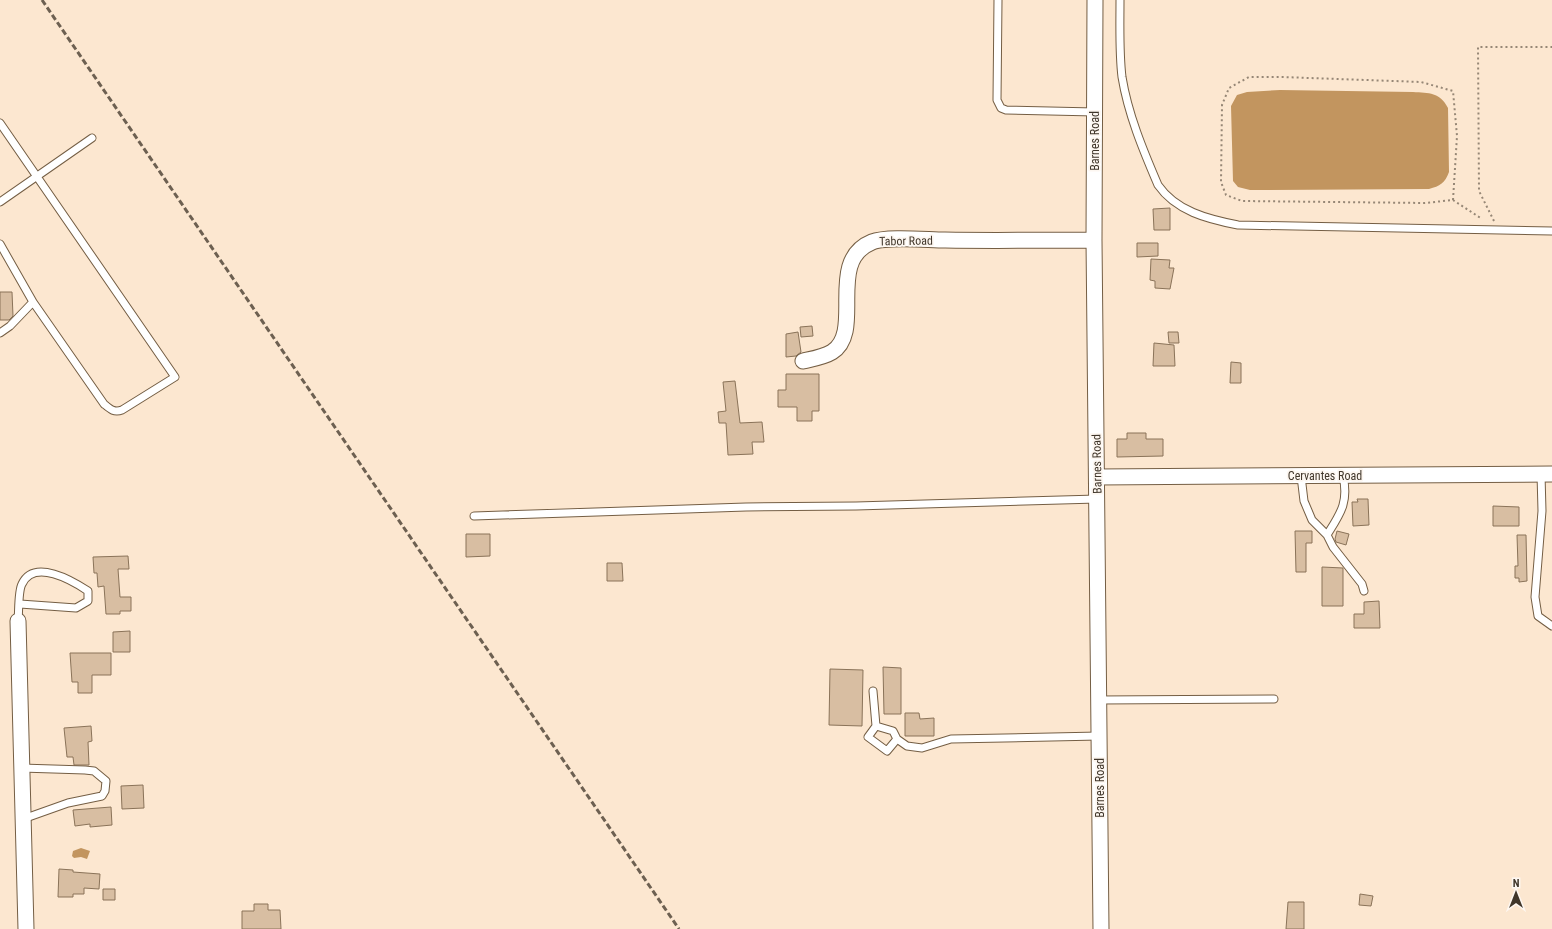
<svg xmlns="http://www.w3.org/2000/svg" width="1552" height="929" viewBox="0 0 1552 929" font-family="'Roboto Condensed',sans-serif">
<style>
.water{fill:#c2955f}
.building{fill:#d8bea2;stroke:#8a7359}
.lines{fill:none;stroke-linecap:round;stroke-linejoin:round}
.lane-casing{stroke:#745e44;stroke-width:9}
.street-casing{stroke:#745e44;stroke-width:17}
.path{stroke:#968776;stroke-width:2;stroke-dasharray:2 3;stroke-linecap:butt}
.lane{stroke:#fff;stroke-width:7}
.street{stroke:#fff;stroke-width:15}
.rail{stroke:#6d6051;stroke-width:3;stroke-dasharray:6 3;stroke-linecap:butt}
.labels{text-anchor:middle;stroke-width:3.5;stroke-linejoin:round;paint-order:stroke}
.street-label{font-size:12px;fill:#40362a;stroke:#fdf7f1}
</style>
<rect width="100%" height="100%" fill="#fce7d0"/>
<path class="water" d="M1280,90L1413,92C1429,93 1440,92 1448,108L1449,172C1445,183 1440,186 1429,189L1250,190L1238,187L1233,181L1231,106L1237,95L1247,92Z
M81,848L90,851L87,859L81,857L74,858L72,856L73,851Z"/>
<path class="building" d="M1170,208V230H1154L1153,209Z
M1137,243H1158V256L1137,257Z
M1151,259L1170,260L1169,268H1174L1170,289L1155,288V281L1150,280Z
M0,292H12L13,316L9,320H0Z
M812,326L813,336L801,337L800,327Z
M798,332L801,352L796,356L786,357V334Z
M1168,332H1178L1179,343H1169Z
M1154,343L1174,345L1175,366H1153Z
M1231,362L1241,363V383H1230Z
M786,374H819V411H812V421H797V407H778V390H786Z
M735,381L740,423L762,422L764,442H752L753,454L728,455L726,423H719L718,412L726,411L723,382Z
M1127,433H1146V439H1163V456L1117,457V439H1127Z
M1357,499H1368L1369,525L1353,526L1352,502H1358Z
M1493,506L1519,507V526H1493Z
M1295,531H1312V543H1306V572H1296Z
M1337,531L1349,534L1346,545L1336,542L1335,539Z
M466,534H490V556L466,557Z
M1517,535H1526L1527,581L1519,582V578H1515V566H1518Z
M128,556L129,569H118L120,597H131V611H120V614H106L104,586L98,587L97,573H94L93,557Z
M607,563H622L623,581H607Z
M1322,567L1343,568V606H1322Z
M1379,601L1380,628H1354V614H1364V602Z
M130,631V652H113V632Z
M70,653H111V675H92V693H78V682H72Z
M883,667L901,668V714H884Z
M830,669L863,670L862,726L829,725Z
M905,713H919L920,719L934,718V736H905Z
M91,726L92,741L88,742L89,765H74L73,757H67L64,728Z
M143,785L144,808L122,809L121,786Z
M111,807L112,825L90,827V824L75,826L73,810Z
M59,869L73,870V872L100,874L99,889L84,888V894H73V897H58Z
M103,889H115V900H103Z
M1360,894L1373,896L1371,906L1359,905Z
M1288,902H1304V929H1286Z
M254,904H268V910H280L281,929H242V911H254Z"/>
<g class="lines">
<g class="lane-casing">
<path id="lane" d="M998,0L997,100L1001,108L1006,110L1095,112
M1120,0C1120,25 1119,52 1122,77C1128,114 1143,150 1158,185C1176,211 1207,219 1238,225L1552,231
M0,123L175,377L122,410C114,413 110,409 104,404L33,302
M0,202L92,138
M0,244L33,302L10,326L0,333
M1541,474L1542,511L1535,597L1538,616L1552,626
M1301,476L1304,501L1312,520L1327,535L1333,547L1362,584L1364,591
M474,516L746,507L856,506L1097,499
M1327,535C1340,514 1349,503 1343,476
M18,621C19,612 18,591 22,584C34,558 73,581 88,591V601L76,608L20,604
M873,691L876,726L893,731L897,739L907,746L922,748L951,739L1099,736
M1099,700L1274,699
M876,726L868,737L887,751L897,739
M21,768L85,770L94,771L106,781L105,791L102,796L68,803L23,819"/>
</g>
<g class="street-casing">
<path id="street" d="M1095,0L1094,240L1101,929
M803,361C812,359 824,357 832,352C865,331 825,261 872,242C887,236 928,240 945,240C995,241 1045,240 1094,240
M1097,477L1552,474
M18,621L26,929"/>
</g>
<path class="path" d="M1453,200L1457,136L1453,91L1421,82L1282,77H1249L1229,88L1222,105L1221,182L1226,195L1242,201L1425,203L1453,200L1482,219
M1494,221L1479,191L1478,47H1552"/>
<use href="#lane" class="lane"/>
<use href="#street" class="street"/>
<path class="rail" d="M42,0L679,929"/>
</g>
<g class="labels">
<g class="street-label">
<text transform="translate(1095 141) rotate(-90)" y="4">Barnes Road</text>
<text transform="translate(906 241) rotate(-1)" y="4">Tabor Road</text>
<text transform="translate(1097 464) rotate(-91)" y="4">Barnes Road</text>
<text x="1325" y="480">Cervantes Road</text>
<text transform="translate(1100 788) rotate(-90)" y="4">Barnes Road</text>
</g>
</g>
<g transform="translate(1516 893)" stroke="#fdf7f1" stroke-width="3" paint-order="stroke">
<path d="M0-3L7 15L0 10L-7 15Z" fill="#40362a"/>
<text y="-6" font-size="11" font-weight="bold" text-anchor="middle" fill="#40362a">N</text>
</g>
</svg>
